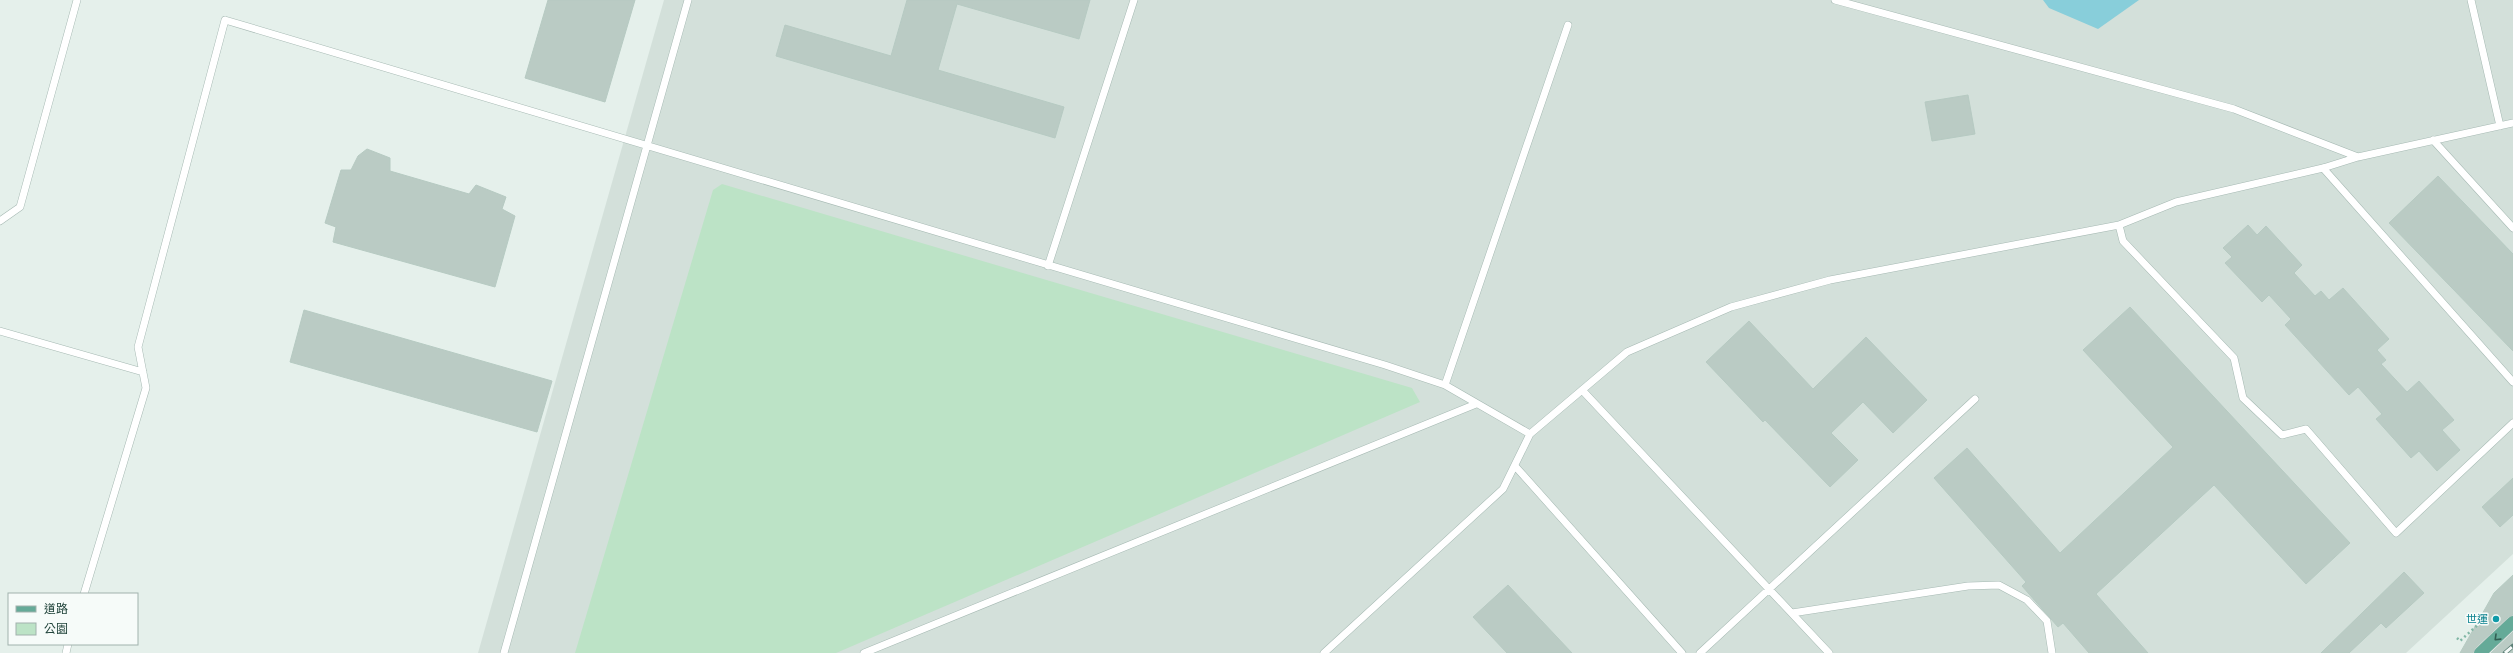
<svg xmlns="http://www.w3.org/2000/svg" width="2513" height="653" viewBox="0 0 2513 653" font-family="Poppins,'Noto Sans TC',sans-serif">
<style>
.built{fill:#d3e0da}
.green{fill:#bce3c6}
.water{fill:#88ceda}
.building{fill:#bacbc4;stroke:#b6cac2}
.lines{fill:none;stroke-linecap:round;stroke-linejoin:round}
.service-casing{stroke:#a6b9b3;stroke-width:8}
.primary-casing{stroke:#c1cbc8;stroke-width:13}
.path{stroke:#82b7a6;stroke-width:2.5;stroke-dasharray:2 3;stroke-linecap:butt}
.service{stroke:#fff;stroke-width:7}
.primary{stroke:#65aa98;stroke-width:12}
.rail-casing{stroke:#5c7f76;stroke-width:4.5}
.rail{stroke:#f6fbf9;stroke-width:3;stroke-dasharray:9;stroke-linecap:butt}
.oneway{stroke:#325e52}
.culture-dot{fill:#0f9aa8;stroke:#f6fbf9;stroke-width:1.5}
.labels{text-anchor:middle;stroke-width:3;stroke-linejoin:round;paint-order:stroke}
.culture-label{font-size:11px;fill:#0d838f;stroke:#f6fbf9;text-anchor:end}
</style>
<rect width="100%" height="100%" fill="#e5f0eb"/>
<path class="built" d="M664,0H2513V554L2406,653H478Z"/>
<path class="green" d="M722,184L1412,388L1420,402L836,653H575L713,190Z"/>
<path class="water" d="M2043,0H2139L2098,29L2049,8Z"/>
<path class="building" d="M548,0H635L605,102L525,78Z
M907,0H1090L1079,39L957,4L938,70L1064,107L1055,138L776,56L785,25L891,56Z
M1968,95L1975,134L1932,141L1925,102Z
M367,149L390,158V171L469,194L476,185L506,197L502,209L515,216L495,287L333,242L336,227L325,223L341,170H351L358,156Z
M2438,176L2513,254V351L2389,223Z
M2248,225L2257,235L2266,226L2302,265L2294,273L2315,296L2321,291L2329,300L2343,288L2389,339L2377,350L2386,360L2381,364L2407,392L2419,381L2454,420L2442,430L2460,450L2437,471L2419,451L2411,458L2376,419L2382,414L2358,387L2349,395L2285,325L2291,319L2269,295L2262,302L2225,263L2232,257L2223,248Z
M2130,307L2350,543L2306,584L2214,485L2096,594L2148,653H2089L2063,623L2058,627L2022,586L2026,582L1934,478L1967,448L2060,553L2173,447L2083,350Z
M304,310L552,381L537,432L290,362Z
M1749,321L1813,389L1866,337L1927,400L1893,433L1863,402L1831,433L1858,460L1830,487L1765,420L1763,422L1706,362Z
M2513,478V515L2500,527L2482,507Z
M2404,572L2424,593L2386,628L2381,623L2349,653H2321Z
M2513,575V615L2508,617L2475,648L2473,653H2460L2494,593Z
M1508,585L1572,653H1507L1473,617Z
M2513,632V653H2491Z"/>
<g class="lines">
<g class="service-casing">
<path id="service" d="M1835,0L2234,109L2358,157
M2471,0L2500,126
M2433,140L2513,228
M2323,168L2513,382
M0,221L20,207L77,0
M2119,225L2123,241L2234,358L2243,398L2282,435L2306,429L2396,533L2513,423
M1048,266L1134,0
M0,331L143,372
M1445,385L1568,25
M1582,390L1829,653
M1515,466L1682,653
M84,594L146,388L138,347L225,20L1385,365L1445,385L1530,434
M1792,613L1968,586L1999,585L2027,600L2047,621L2052,653
M66,653L68,644
M504,653L688,0
M864,653L1476,404
M1324,653L1503,489L1530,434L1627,352L1731,307L1830,280L2119,225L2176,202L2323,168L2358,157L2513,123
M1700,653L1975,399"/>
</g>
<g class="primary-casing">
<path id="primary" d="M2480,653L2513,622"/>
</g>
<path class="path" d="M2457,638L2460,641L2483,620"/>
<use href="#service" class="service"/>
<use href="#primary" class="primary"/>
<g class="rail-casing">
<path id="rail" d="M2505,653L2513,646"/>
</g>
<use href="#rail" class="rail"/>
</g>
<defs><path id="oneway-chevron" d="M-2-3.5L2.5 0L-2 3.5" fill="none" stroke-width="1.6" stroke-linecap="round" stroke-linejoin="round"/></defs>
<use class="oneway" href="#oneway-chevron" transform="translate(2497 638) rotate(136)"/>
<circle class="culture-dot" cx="2496" cy="619" r="4"/>
<g class="labels">
<g class="culture-label">
<text x="2488" y="623">世運</text>
</g>
</g>
<rect x="8" y="593" width="130" height="52" fill="#f6fbf9" stroke="#a1b2ad"/>
<rect x="16" y="606" width="20" height="6" fill="#65aa98" stroke="#a1b2ad"/>
<text x="44" y="613" font-size="12" fill="#21443b">道路</text>
<rect x="16" y="623" width="20" height="12" fill="#bce3c6" stroke="#a1b2ad"/>
<text x="44" y="633" font-size="12" fill="#21443b">公園</text>
</svg>
